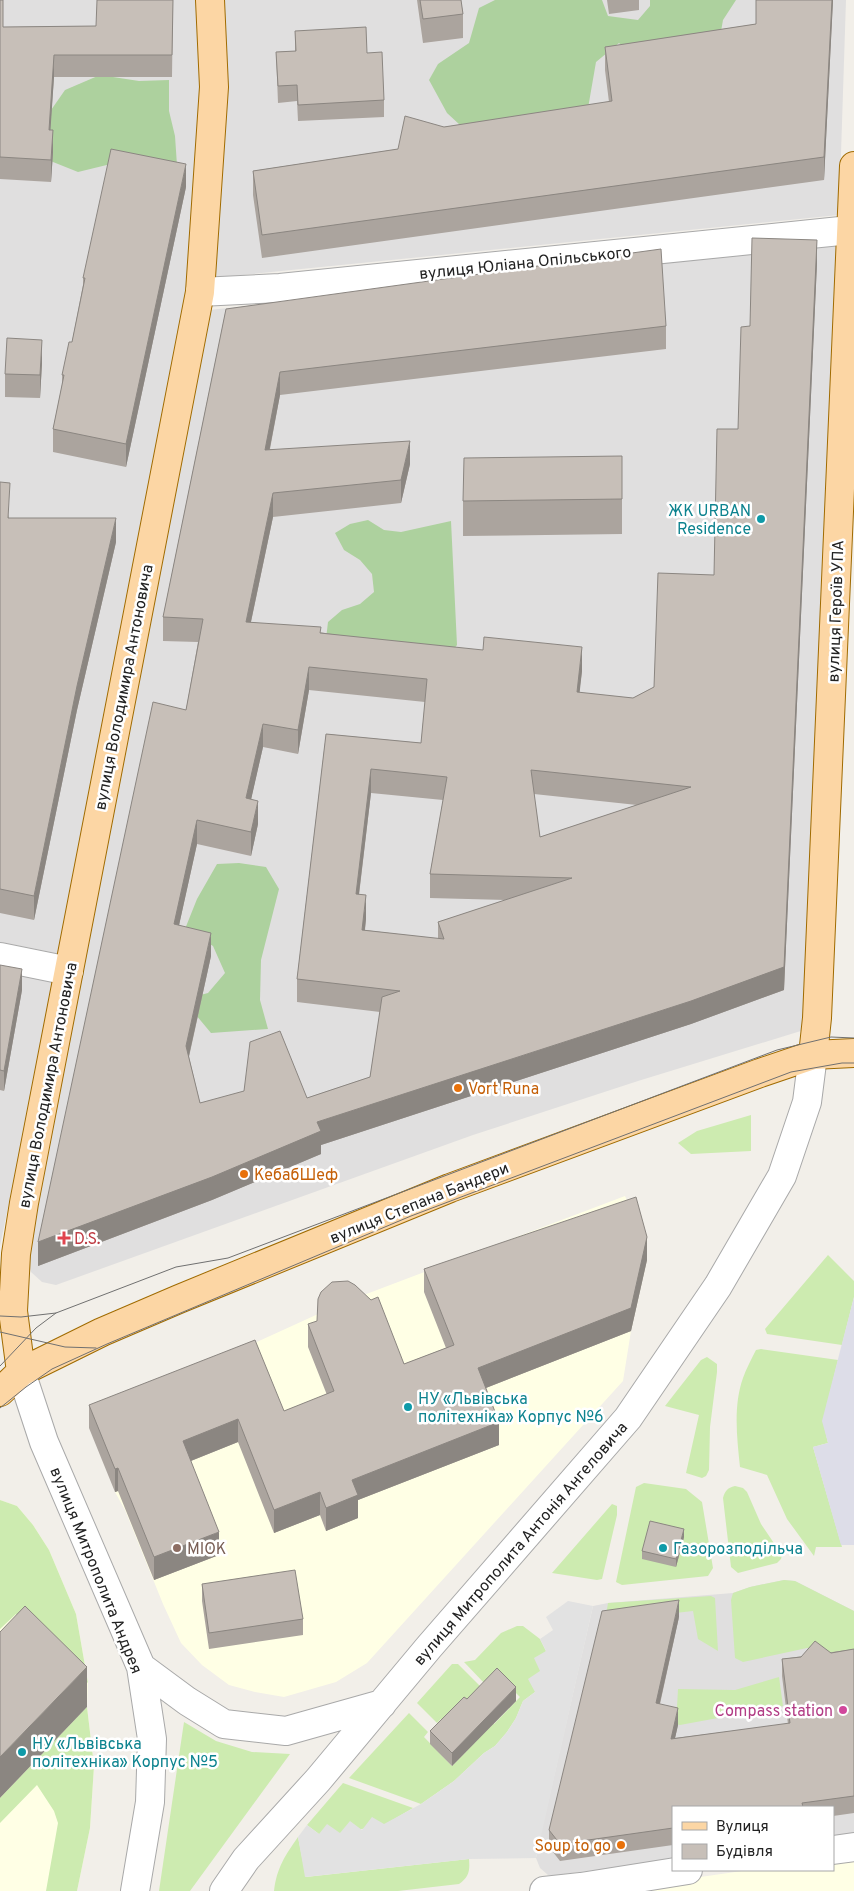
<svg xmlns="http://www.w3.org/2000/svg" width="854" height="1891" viewBox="0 0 854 1891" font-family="Overpass,sans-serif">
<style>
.residential{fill:#e0dfdf}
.education{fill:#ffffe5}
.grass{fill:#cdebb0}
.forest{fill:#add19e}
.parking{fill:#e2e2e2}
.plaza{fill:#dddde8}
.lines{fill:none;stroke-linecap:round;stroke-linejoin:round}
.minor-casing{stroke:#a9a9a9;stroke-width:30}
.major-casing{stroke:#a06b00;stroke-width:30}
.minor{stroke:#fff;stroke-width:28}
.major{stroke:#fcd6a4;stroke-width:28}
.tram{stroke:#707070;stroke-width:1}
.wall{fill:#aba49e;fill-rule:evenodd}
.shaded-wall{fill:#8b8681}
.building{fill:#c7bfb8;stroke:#8b8681;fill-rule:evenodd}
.culture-dot{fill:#0f9aa8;stroke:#fff;stroke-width:2}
.food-dot{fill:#e8710a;stroke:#fff;stroke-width:2}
.health-dot{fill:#e0444e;stroke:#fff;stroke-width:2}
.education-dot{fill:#8d6e63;stroke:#fff;stroke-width:2}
.hotel-dot{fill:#d1479c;stroke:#fff;stroke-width:2}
.labels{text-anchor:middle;stroke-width:5;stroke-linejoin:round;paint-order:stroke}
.street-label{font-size:16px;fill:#222;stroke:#fff}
.culture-label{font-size:16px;fill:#0d838f;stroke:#fff;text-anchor:start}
.food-label{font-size:16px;fill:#c56008;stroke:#fff;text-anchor:start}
.health-label{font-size:16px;fill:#be3a42;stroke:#fff;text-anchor:start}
.education-label{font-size:16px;fill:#785e54;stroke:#fff;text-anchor:start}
.hotel-label{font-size:16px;fill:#b23c85;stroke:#fff;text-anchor:end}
</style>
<rect width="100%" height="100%" fill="#f2efe9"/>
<path class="residential" d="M0,0H201L205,102L189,290L60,954L0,942Z
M213,0H846L839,215L213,278Z
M840,238L804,1030L638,1081L473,1135L56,1285L42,1282L31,1272L24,1246L210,310Z
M0,967L56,977L0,1246Z
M784,1580L795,1581L854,1611V1834L833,1837V1807H673V1860L557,1875H548L540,1868L536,1858L539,1842L593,1606L608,1603L733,1593L750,1587Z"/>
<path class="education" d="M625,1196L636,1220L647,1260L631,1331L623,1381L367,1663L336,1682L284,1697L255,1692L229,1685L202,1665L181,1643L163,1604L125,1510L115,1492L180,1377L340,1304Z
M0,1500L17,1506L33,1525L49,1550L76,1614L88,1683L87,1707L94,1766L90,1828L77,1891H0Z
M854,1854V1891H603L749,1870H833V1857Z"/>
<path class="grass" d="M751,1115V1151L691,1154L678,1143L697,1131Z
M828,1255L854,1281V1297L842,1345L767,1334L765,1329Z
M761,1349L838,1360L823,1421L828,1443L813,1447L842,1547H816L814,1556L787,1519L767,1475L740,1467C737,1438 733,1406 743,1378C746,1369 751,1360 756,1350Z
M707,1357L717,1364V1372L710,1427L709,1470L706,1476L702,1478L686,1473L699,1415L665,1406L701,1360Z
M644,1483L686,1489L702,1502L713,1568L708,1576L622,1585L616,1582L636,1487Z
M735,1486L743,1488L747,1492L761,1524L782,1555L781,1559L777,1563L738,1573L731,1567L723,1498C725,1491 727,1488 735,1486Z
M0,1500L17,1506L33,1525L49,1550L76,1614L88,1683L16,1614L0,1629Z
M612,1504L617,1506V1515L602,1579L597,1580L552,1573Z
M784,1580L795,1581L854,1611V1661L807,1648L743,1662L735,1658L731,1600L733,1593L750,1587Z
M711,1596L715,1598L718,1651L698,1639L693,1611L605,1621L608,1603Z
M517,1626H523L540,1639L546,1651L535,1692L523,1701L516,1718L507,1732L495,1746L484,1753L454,1781L421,1804L349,1778L409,1713L428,1732L424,1737L452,1766L486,1731L448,1726L441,1719L437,1723L417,1703L452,1664H458L481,1687L494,1724L520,1697L496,1673L485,1684L464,1662L475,1660L501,1633Z
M779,1677L783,1706L680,1725L657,1720L659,1707H677L678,1689L735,1690Z
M87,1707L94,1766L90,1828L77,1891H46L58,1823L54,1811L37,1785L0,1823V1798Z
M184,1722L216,1741L252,1752L290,1754L190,1891H159Z
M343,1783L413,1808L384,1825L340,1833L319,1834L307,1825Z
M298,1837L306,1877L469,1859C470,1871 469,1877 459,1884L398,1891H274C277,1867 285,1856 298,1837Z"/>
<path class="forest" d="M495,0H602L608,16L638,20L650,6V0H736L723,20L720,37L634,56L619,43L596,62L587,114L460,125L447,113L429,80L438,64L469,43L479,8Z
M100,75L139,81L169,80V111L175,136L178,180L119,162L78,172L48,160L49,113L65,90Z
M368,520L384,530L401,532L451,521L457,645L445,660L326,639L328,622L342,610L360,604L374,592L372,574L360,560L344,550L335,533L350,524Z
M239,863L266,867L279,889L261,960L260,1000L268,1029L211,1033L196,1015L189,998L208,993L225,973L213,946L185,929L197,899L217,864Z"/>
<path class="parking" d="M568,1601L593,1606L536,1858L469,1859L305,1877L298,1837L307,1825L319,1834L327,1824L340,1833L350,1821L362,1830L372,1817L384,1824L421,1804L454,1781L484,1753L495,1746L507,1732L516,1718L523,1701L535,1692L528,1679L540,1671L534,1658L546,1651L540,1639L553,1630L546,1617Z"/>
<path class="plaza" d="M854,1297V1545H841L813,1447L828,1443L822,1421Z"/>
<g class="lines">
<g class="minor-casing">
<path id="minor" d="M200,292L280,288L850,230
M0,957L69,971
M21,1372L44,1442L141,1667L152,1739L150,1802L135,1891
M141,1667L187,1701L224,1724L286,1731L382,1704
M833,1850L854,1847
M224,1891L246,1859L318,1780L429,1647L628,1418L718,1286L782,1176L807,1102L813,1055
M544,1891L581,1887L688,1870"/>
</g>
<g class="major-casing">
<path id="major" d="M813,1055L817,1018L854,166
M21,1372L13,1311L16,1254L24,1203L200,292L214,87L210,0
M0,1392L21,1372L102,1332L179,1299L450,1188L760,1073L813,1055L854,1053"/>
</g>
<use href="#minor" class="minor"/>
<use href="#major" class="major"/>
<path class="tram" d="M0,1316L21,1317L56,1313L176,1267L228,1258L777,1050L831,1037L854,1038
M0,1332L65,1347L96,1348
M0,1366L36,1328L56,1313
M0,1408L26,1387L52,1369L107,1344L411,1216L791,1072L842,1063H854"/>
</g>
<path class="wall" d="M0,0L3,27L96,26L173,0L172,77H54L50,130L53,152L51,182L0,179Z
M417,0H461L463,14V38L423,43Z
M607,0H639V10L609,14Z
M833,0L824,180L262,258L253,195V171L398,149L444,127L609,102L605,70V47L756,24Z
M295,31L367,53L384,100V117L298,121L297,101L278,103L276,52L295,51Z
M186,187L126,467L53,452V429L62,385V375L72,342L83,285V278Z
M817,263L784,990L691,1024L321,1145V1154L212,1200L38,1266L186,710L198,642L163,641V617L226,309L666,326V349L280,395L270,449L410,464L401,503L273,517L251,622L582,671L579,693L633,698L654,687L714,575L738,429L750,326ZM309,690L425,702L421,743L326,734L297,979V1002L380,1012L370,1077L307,1098L200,1103L189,1057L211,956L179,925L197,844L251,856L258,824L251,799L263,747L298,754ZM371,793L443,800L430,874V898L506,900L438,922V939L365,930L366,919L359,895ZM534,794L581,799L637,805L540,837Z
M42,363L40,398L5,397V374Z
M622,456V534L463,536V501Z
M0,482L9,518L116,542L77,710L34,920L0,913Z
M0,965L22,990L4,1091L0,1090Z
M647,1260L631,1331L486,1388L499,1445L358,1500V1518L326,1531L320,1515L274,1533L238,1442L191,1461L219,1555L154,1580L118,1491L115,1492L89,1428V1405L284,1411L327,1395L308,1347V1324L404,1364L446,1348L424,1292V1269Z
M684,1537L676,1567L642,1559V1551Z
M202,1584L303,1619V1635L209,1649L202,1601Z
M679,1617L660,1704L678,1725L675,1738L788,1724L782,1676V1659L854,1649V1813L833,1816V1807H673V1845L560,1861L549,1847V1830Z
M467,1699L516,1701L452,1766L430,1744V1731Z"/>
<path class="shaded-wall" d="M832,0H833L824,180V157Z
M54,55V77L49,152V130Z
M53,130V152L51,182V160Z
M186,164V187L126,467V444Z
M817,240V263L784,990L691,1024L321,1145V1154L212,1200L38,1266V1242L317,1122L691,1001Z
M42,340V363L40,398V375Z
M280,372V395L265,473V450Z
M410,441V464L401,503V480Z
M273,493V517L246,645V622Z
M116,518V542L77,710L34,920V896L77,686Z
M582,647V671L577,716V692Z
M309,667V690L298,754V730Z
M263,724V747L246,822V798Z
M371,769V793L356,918V894Z
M258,801V824L251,856V832Z
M197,820V844L174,948V924Z
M366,895V919L362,953V930Z
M211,933V956L186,1069V1046Z
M22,969V990L4,1091V1071Z
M647,1237V1260L631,1331L478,1391V1368Z
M238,1419V1442L183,1464V1441Z
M499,1422V1445L358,1500V1518L326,1531V1508L352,1480Z
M118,1468V1491L115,1492V1469Z
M320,1492V1515L274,1533V1510Z
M684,1529V1537L676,1567V1559Z
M219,1532V1555L154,1580V1557Z
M679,1600V1617L656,1720V1703Z
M87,1667V1707L0,1798V1757Z
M516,1687V1701L452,1766V1753Z
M678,1708V1725L671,1756V1739Z"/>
<path class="building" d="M0,0H3V27L96,26L97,0H173L172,55H54L49,130H53L51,160L0,157Z
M420,0H461L463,14L423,19Z
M756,0H832L824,157L262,235L253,171L398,149L405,116L444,127L612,101L605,47L756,24Z
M366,27L367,53L382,52L384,100L298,105L297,85L278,86L276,52L296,51L295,31Z
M111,149L186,164L126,444L53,429L64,375H62L69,342H72L85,278H83Z
M752,238L817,240L784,967L691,1001L317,1122L321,1131L212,1177L38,1242L153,702L186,710L203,619L163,617L226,309L661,249L666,326L280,372L265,450L410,441L401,480L273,493L246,622L321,627L320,633L483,650L484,637L582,647L577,692L633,698L654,687L658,573L714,575L717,429H738L741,327L750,326ZM309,667L427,679L421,743L326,734L297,979L400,991L382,997L370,1077L307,1098L280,1031L250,1042L244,1091L200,1103L186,1046L211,933L174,924L197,820L251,832L258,801L246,798L263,724L298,730ZM371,769L447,777L430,874L572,878L438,922L444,939L362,930L366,895L356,894ZM531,770L691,787L540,837Z
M7,338L42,340L40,375L5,374Z
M622,456V499L463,501L464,458Z
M0,482L10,483L8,518H116L77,686L34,896L0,889Z
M0,965L22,969L4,1071L0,1070Z
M636,1197L647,1237L631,1308L478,1368L499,1422L352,1480L358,1495L326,1508L320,1492L274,1510L238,1419L183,1441L219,1532L154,1557L118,1468L115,1469L89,1405L255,1340L284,1411L334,1391L308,1324L317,1321L318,1299L321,1292L332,1282L348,1281L355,1285L371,1300L378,1297L404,1364L454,1345L424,1269Z
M650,1521L684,1529L676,1559L642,1551Z
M295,1570L303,1619L209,1633L202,1584Z
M679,1600L656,1703L678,1708L671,1739L790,1723L782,1659L801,1657L815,1641L831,1653L854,1649V1796L802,1803L803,1807H673V1828L560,1844L549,1830L602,1611Z
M25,1606L87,1667L0,1757V1632Z
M497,1668L516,1687L452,1753L430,1731L464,1697L467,1699Z"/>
<g class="culture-dot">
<circle cx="761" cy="519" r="5"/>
<circle cx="408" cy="1407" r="5"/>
<circle cx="663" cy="1548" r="5"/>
<circle cx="22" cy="1752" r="5"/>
</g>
<g class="food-dot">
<circle cx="458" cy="1088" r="5"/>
<circle cx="244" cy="1174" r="5"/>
<circle cx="621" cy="1845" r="5"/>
</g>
<path class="health-dot" d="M61.5 1230.5h5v5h5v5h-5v5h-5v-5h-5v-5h5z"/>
<circle class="education-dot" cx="177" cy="1548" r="5"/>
<circle class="hotel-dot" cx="843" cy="1710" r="5"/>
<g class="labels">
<g class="street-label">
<text transform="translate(525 262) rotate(-6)" y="6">вулиця Юліана Опільського</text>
<text transform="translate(835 611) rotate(-88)" y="6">вулиця Героїв УПА</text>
<text transform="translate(123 687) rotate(-79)" y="6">вулиця Володимира Антоновича</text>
<text transform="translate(47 1085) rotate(-79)" y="6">вулиця Володимира Антоновича</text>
<text transform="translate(419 1202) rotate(-22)" y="6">вулиця Степана Бандери</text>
<text transform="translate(520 1543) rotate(-49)" y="6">вулиця Митрополита Антонія Ангеловича</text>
<text transform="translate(97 1570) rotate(68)" y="6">вулиця Митрополита Андрея</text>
</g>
<g class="culture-label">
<text x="751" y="516" text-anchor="end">ЖК URBAN<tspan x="751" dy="18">Residence</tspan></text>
<text x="418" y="1404">НУ «Львівська<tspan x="418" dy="18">політехніка» Корпус №6</tspan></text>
<text x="673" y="1554">Газорозподільча</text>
<text x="32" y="1749">НУ «Львівська<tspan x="32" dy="18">політехніка» Корпус №5</tspan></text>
</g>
<g class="food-label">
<text x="468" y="1094">Vort Runa</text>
<text x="254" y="1180">КебабШеф</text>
<text x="611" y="1851" text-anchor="end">Soup to go</text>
</g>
<g class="health-label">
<text x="74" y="1244">D.S.</text>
</g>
<g class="education-label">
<text x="187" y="1554">МІОК</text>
</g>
<g class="hotel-label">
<text x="833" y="1716">Compass station</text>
</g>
</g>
<rect x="672" y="1806" width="162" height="65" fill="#ffffff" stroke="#a7a7a7"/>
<rect x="682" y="1822" width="25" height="8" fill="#fcd6a4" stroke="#a7a7a7"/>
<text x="716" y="1831" font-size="15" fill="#222222">Вулиця</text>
<rect x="682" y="1844" width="25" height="15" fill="#c7bfb8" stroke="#a7a7a7"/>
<text x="716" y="1856" font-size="15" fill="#222222">Будівля</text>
</svg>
